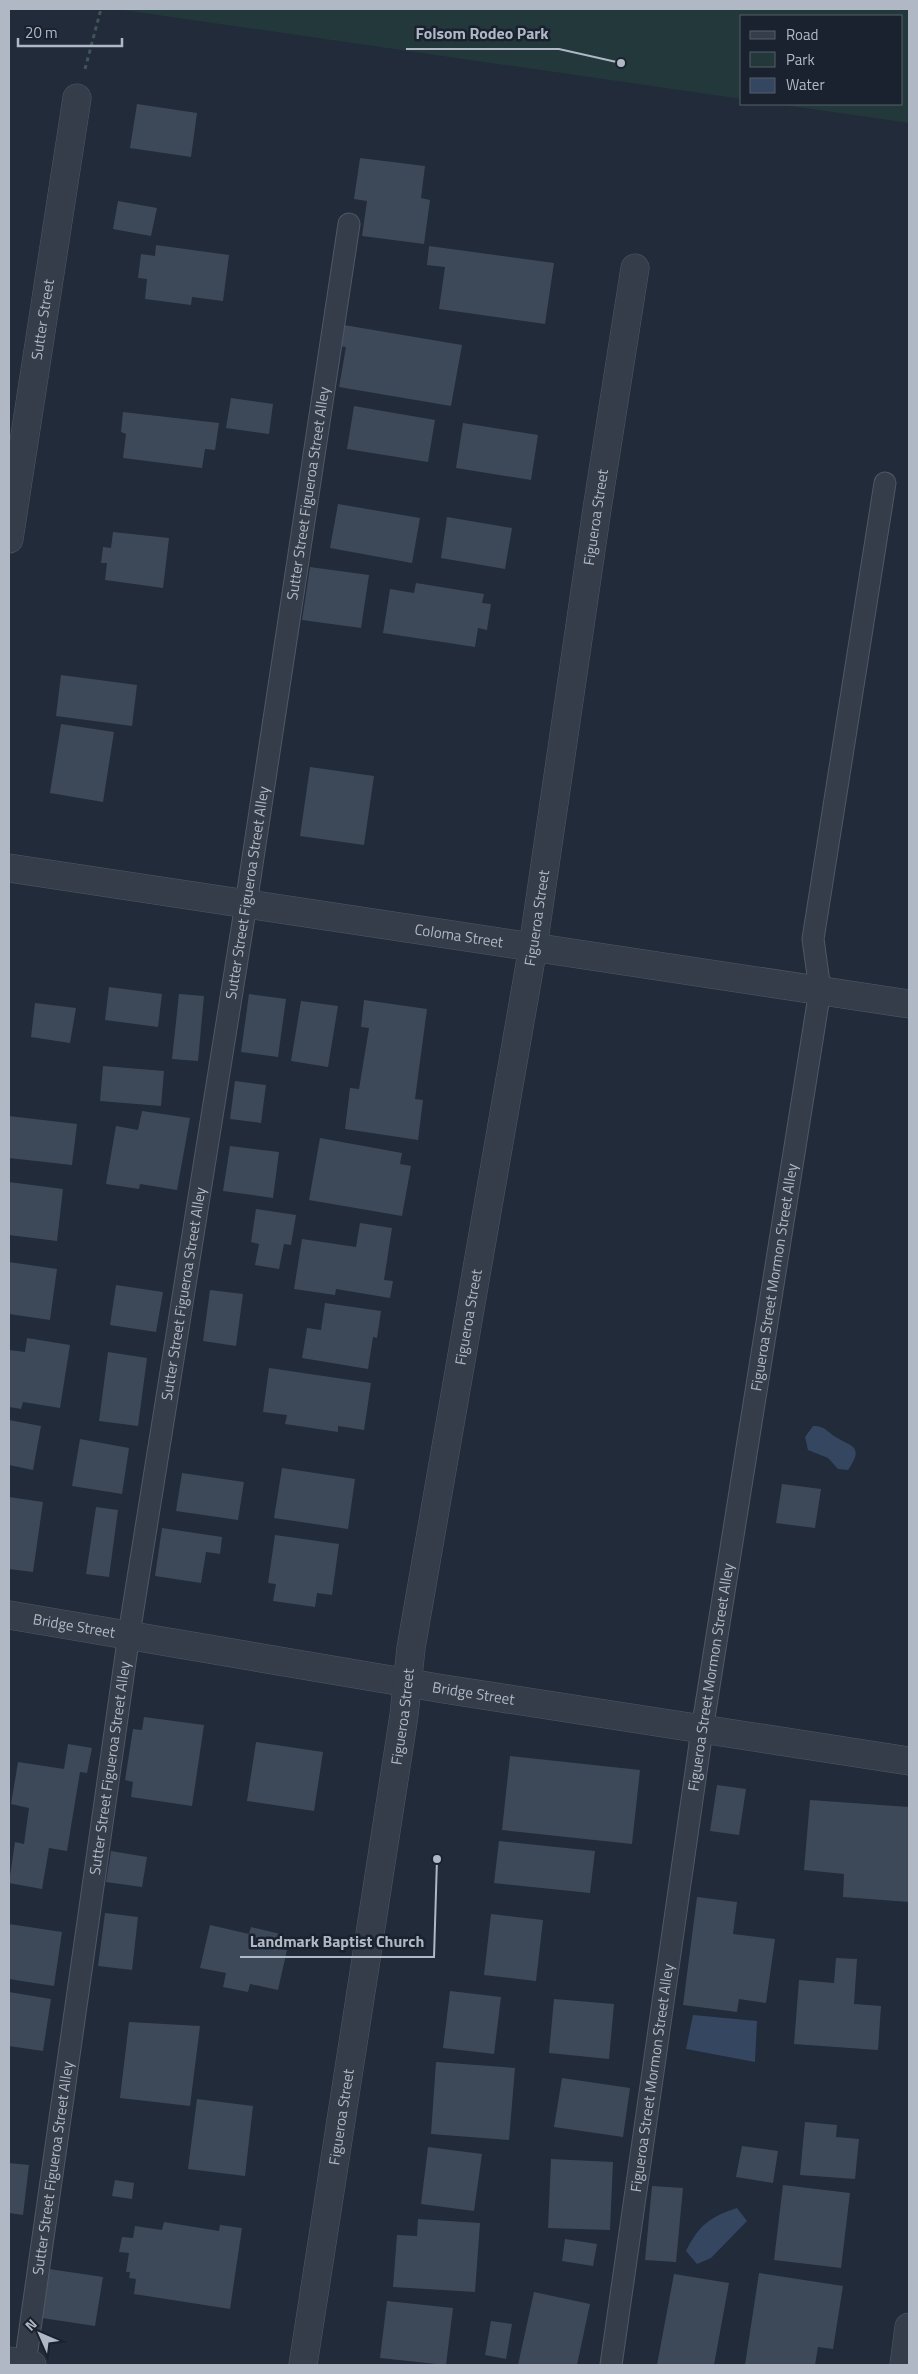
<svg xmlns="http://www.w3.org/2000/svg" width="918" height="2374" viewBox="0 0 918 2374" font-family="'Titillium Web',sans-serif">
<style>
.green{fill:#23383b}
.water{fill:#354661}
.building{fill:#3d4959}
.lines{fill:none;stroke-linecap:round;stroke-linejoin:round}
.lane-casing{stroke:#505865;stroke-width:23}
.street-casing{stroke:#505865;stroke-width:29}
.path{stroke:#415558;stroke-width:3;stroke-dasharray:4 4;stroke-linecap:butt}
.lane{stroke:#353d4a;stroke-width:21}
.street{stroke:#353d4a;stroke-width:28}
.labels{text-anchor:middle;stroke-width:5;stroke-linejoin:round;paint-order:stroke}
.street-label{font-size:15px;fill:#b0b8c6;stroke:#1a222f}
.leader{fill:none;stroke:#b0b8c6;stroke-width:2}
.callout-dot{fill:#b0b8c6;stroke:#1a222f;stroke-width:2}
.callout-label{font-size:16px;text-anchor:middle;font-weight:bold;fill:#b0b8c6;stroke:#1a222f;stroke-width:5;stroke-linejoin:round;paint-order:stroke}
</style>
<rect width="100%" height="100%" fill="#212b3a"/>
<path class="green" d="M116,9H909V123L777,104H902V16H742V99Z"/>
<path class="water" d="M813,1426C823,1425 827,1431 834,1436C851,1447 865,1445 848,1470L838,1469L828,1458L808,1450L805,1437Z
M693,2015L757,2021L755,2062L686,2049Z
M737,2208L747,2221L711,2258L697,2264L686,2251C699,2225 710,2217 737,2208Z"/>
<path class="building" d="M137,104L197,113L191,157L130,148Z
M360,158L425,166L421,198L430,200L424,244L362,236L367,201L354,199Z
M118,201L157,208L151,236L113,229Z
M156,245L229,255L223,301L192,297L191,305L145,299L147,279L138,278L141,254L155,256Z
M429,246L554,263L545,324L439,309L445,267L427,265Z
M344,325L462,345L451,406L339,387L346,347L340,346Z
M231,398L273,404L269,434L226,428Z
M354,406L435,420L428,462L347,449Z
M123,412L219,423L215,450L205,449L202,468L123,458L126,434L121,432Z
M463,423L538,435L531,480L456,468Z
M338,504L420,518L412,563L330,548Z
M447,517L512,528L505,569L441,558Z
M113,532L169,538L163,588L105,580L107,563H101L103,547L111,548Z
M310,567L369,575L361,628L302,620Z
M416,583L484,594L482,603L491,604L487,630L478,628L475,647L383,633L390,589L414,593Z
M61,675L137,685L132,726L56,716Z
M61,724L114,732L103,802L50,793Z
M310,767L374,776L364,845L300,836Z
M109,987L162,994L158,1027L105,1020Z
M179,994L204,996L198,1061L172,1059Z
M249,994L286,999L278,1057L241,1052Z
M364,1000L427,1009L415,1099L423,1100L418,1140L345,1129L350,1088L359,1089L369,1028L361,1027Z
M301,1001L338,1006L328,1067L291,1061Z
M35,1003L76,1008L70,1043L31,1037Z
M103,1066L164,1071L161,1106L100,1101Z
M235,1081L266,1085L261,1123L230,1119Z
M142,1111L190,1118L177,1190L140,1184L139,1189L106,1184L116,1126L138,1130Z
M9,1116L77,1124L72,1165L9,1158Z
M320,1138L402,1153L400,1164L411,1166L402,1216L309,1200Z
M230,1146L279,1152L273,1198L223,1191Z
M9,1182L63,1189L57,1241L9,1235Z
M256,1209L296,1215L291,1245L284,1244L279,1269L255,1265L259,1244L251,1242Z
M360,1223L392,1228L384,1280L393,1281L390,1298L336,1289L335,1295L294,1289L302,1239L356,1247Z
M9,1262L57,1269L50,1320L9,1314Z
M116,1285L163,1292L156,1332L110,1325Z
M210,1290L243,1294L236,1346L203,1341Z
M325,1303L381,1311L377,1338L373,1337L368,1369L302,1358L307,1328L321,1330Z
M27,1338L70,1345L60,1408L23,1402L21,1409L9,1407V1350L25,1352Z
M108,1352L147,1358L138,1426L99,1421Z
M269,1368L371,1383L364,1430L338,1426V1432L285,1424L287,1415L263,1412Z
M9,1420L41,1426L33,1470L9,1465Z
M80,1439L129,1448L122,1494L72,1486Z
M282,1468L355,1479L348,1529L274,1518Z
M182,1473L244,1482L238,1520L176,1511Z
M782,1484L821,1489L815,1528L776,1523Z
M9,1497L43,1502L33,1572L9,1569Z
M96,1507L118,1510L109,1577L86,1574Z
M162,1528L222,1537L220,1554L206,1552L201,1583L155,1576Z
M275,1535L339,1544L332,1595L317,1593L315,1607L273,1601L276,1584L268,1583Z
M144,1717L204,1725L192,1806L131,1797L133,1782L125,1780L133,1729L142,1730Z
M256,1742L323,1752L314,1811L247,1801Z
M68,1744L92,1748L87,1773L80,1772L67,1851L49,1848L42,1889L9,1883L15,1842L24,1844L29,1808L11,1804L18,1762L64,1769Z
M510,1756L640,1770L632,1844L502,1830Z
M717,1785L746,1789L739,1835L710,1831Z
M810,1800L909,1807V1902L843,1897L844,1874L804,1870Z
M499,1841L595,1851L590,1893L494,1883Z
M111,1851L147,1857L142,1887L106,1882Z
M697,1897L737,1902L733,1934L775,1939L766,2003L739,1999L737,2012L683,2005Z
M105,1913L138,1917L132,1970L98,1966Z
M491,1914L543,1920L536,1981L484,1975Z
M9,1924L62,1932L54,1986L9,1979Z
M210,1925L249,1934L251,1927L285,1935L282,1949L287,1950L278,1990L250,1984L248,1992L223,1987L226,1973L200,1968Z
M836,1958L857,1959L854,2004L881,2006L878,2050L794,2044L799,1980L834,1983Z
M450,1991L501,1997L494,2054L443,2048Z
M9,1992L51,1999L43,2051L9,2046Z
M554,1999L614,2004L609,2059L549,2053Z
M129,2022L200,2026L190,2106L120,2098Z
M436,2062L515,2068L509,2140L431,2134Z
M562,2078L630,2088L623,2137L554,2127Z
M197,2099L253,2106L245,2176L188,2169Z
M805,2122L837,2125L836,2137L859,2139L855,2179L800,2175Z
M742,2146L778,2151L773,2183L736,2177Z
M428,2147L482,2154L474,2211L421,2204Z
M551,2159L613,2162L610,2230L548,2228Z
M9,2163L29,2165L23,2215L9,2213Z
M115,2180L134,2183L132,2199L112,2196Z
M783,2185L850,2193L841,2268L774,2260Z
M652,2186L683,2188L676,2262L645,2260Z
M418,2219L480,2223L475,2292L393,2287L397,2235L417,2236Z
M164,2222L219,2231L220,2225L242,2228L230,2309L134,2294L136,2279L129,2278L130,2272H126L129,2253L119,2252L122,2237L133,2238L135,2226L162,2230Z
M565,2239L597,2244L593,2266L562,2261Z
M49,2269L103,2277L95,2326L42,2318Z
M759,2273L843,2286L833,2349L818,2347L815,2365H745Z
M674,2274L729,2283L714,2365H657Z
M534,2292L590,2304L577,2365H518Z
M387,2301L453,2308L446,2365L380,2358Z
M491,2321L512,2324L506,2359L485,2355Z"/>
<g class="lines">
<g class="lane-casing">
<g id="lane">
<path id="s1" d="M25,2364L129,1634L246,904L349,224"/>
<path id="s2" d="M611,2365L702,1730L820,990L813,939L885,483"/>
</g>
</g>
<g class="street-casing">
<g id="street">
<path id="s3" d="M9,539L77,98"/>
<path id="s4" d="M9,868L909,1004"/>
<path id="s5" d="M9,1615L444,1689L909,1761"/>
<path d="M9,2361L32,2365"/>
<path id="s6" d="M303,2365L404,1715L411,1648L533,947L597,509L635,268"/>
<path d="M904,2365L909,2327"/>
</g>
</g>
<path class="path" d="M85,69L101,9"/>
<use href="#lane" class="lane"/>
<use href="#street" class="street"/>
</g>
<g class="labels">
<g class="street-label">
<text dy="5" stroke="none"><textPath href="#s3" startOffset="222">Sutter Street</textPath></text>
<text dy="5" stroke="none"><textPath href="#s1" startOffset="1892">Sutter Street Figueroa Street Alley</textPath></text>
<text dy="5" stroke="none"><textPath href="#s6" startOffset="1871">Figueroa Street</textPath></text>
<text dy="5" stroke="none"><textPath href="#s1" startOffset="1488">Sutter Street Figueroa Street Alley</textPath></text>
<text dy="5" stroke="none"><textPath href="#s6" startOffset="1466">Figueroa Street</textPath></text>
<text dy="5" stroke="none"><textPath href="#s4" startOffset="455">Coloma Street</textPath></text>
<text dy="5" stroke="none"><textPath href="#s2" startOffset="1100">Figueroa Street Mormon Street Alley</textPath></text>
<text dy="5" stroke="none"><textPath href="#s1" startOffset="1082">Sutter Street Figueroa Street Alley</textPath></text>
<text dy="5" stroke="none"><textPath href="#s6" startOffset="1061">Figueroa Street</textPath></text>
<text dy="5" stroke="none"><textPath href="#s5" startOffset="66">Bridge Street</textPath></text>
<text dy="5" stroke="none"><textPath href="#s2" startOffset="695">Figueroa Street Mormon Street Alley</textPath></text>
<text dy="5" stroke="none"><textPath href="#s5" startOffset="471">Bridge Street</textPath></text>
<text dy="5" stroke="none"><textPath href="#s6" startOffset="656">Figueroa Street</textPath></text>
<text dy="5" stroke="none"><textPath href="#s1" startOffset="602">Sutter Street Figueroa Street Alley</textPath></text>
<text dy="5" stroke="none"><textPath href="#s2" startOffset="290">Figueroa Street Mormon Street Alley</textPath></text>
<text dy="5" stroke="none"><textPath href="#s6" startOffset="251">Figueroa Street</textPath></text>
<text dy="5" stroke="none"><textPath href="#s1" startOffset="198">Sutter Street Figueroa Street Alley</textPath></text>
</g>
</g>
<path class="leader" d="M621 63L559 49H406M437 1859L434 1957H240"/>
<g class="callout-dot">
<circle cx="621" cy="63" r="5"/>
<circle cx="437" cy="1859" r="5"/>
</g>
<g class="callout-label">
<text x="482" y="39">Folsom Rodeo Park</text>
<text x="337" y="1947">Landmark Baptist Church</text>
</g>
<rect width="918" height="2374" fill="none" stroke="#b0b8c6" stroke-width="20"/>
<rect x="740" y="15" width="162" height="90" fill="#1a222f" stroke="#565e6b"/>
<rect x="750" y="31" width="25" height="8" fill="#353d4a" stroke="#565e6b"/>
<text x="786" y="40" font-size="15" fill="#b0b8c6">Road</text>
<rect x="750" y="52" width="25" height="15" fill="#23383b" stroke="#565e6b"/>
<text x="786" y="65" font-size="15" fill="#b0b8c6">Park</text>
<rect x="750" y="78" width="25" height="15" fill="#354661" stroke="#565e6b"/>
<text x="786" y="90" font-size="15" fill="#b0b8c6">Water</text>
<g transform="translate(40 2334) rotate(315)" stroke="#1a222f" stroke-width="4" paint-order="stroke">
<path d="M0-4L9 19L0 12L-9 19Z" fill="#b0b8c6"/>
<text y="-8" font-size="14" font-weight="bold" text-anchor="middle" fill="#b0b8c6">N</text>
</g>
<path d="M18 38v8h104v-8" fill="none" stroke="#b0b8c6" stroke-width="2.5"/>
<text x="25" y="38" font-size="15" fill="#b0b8c6" stroke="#1a222f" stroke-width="4" paint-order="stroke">20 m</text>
</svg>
